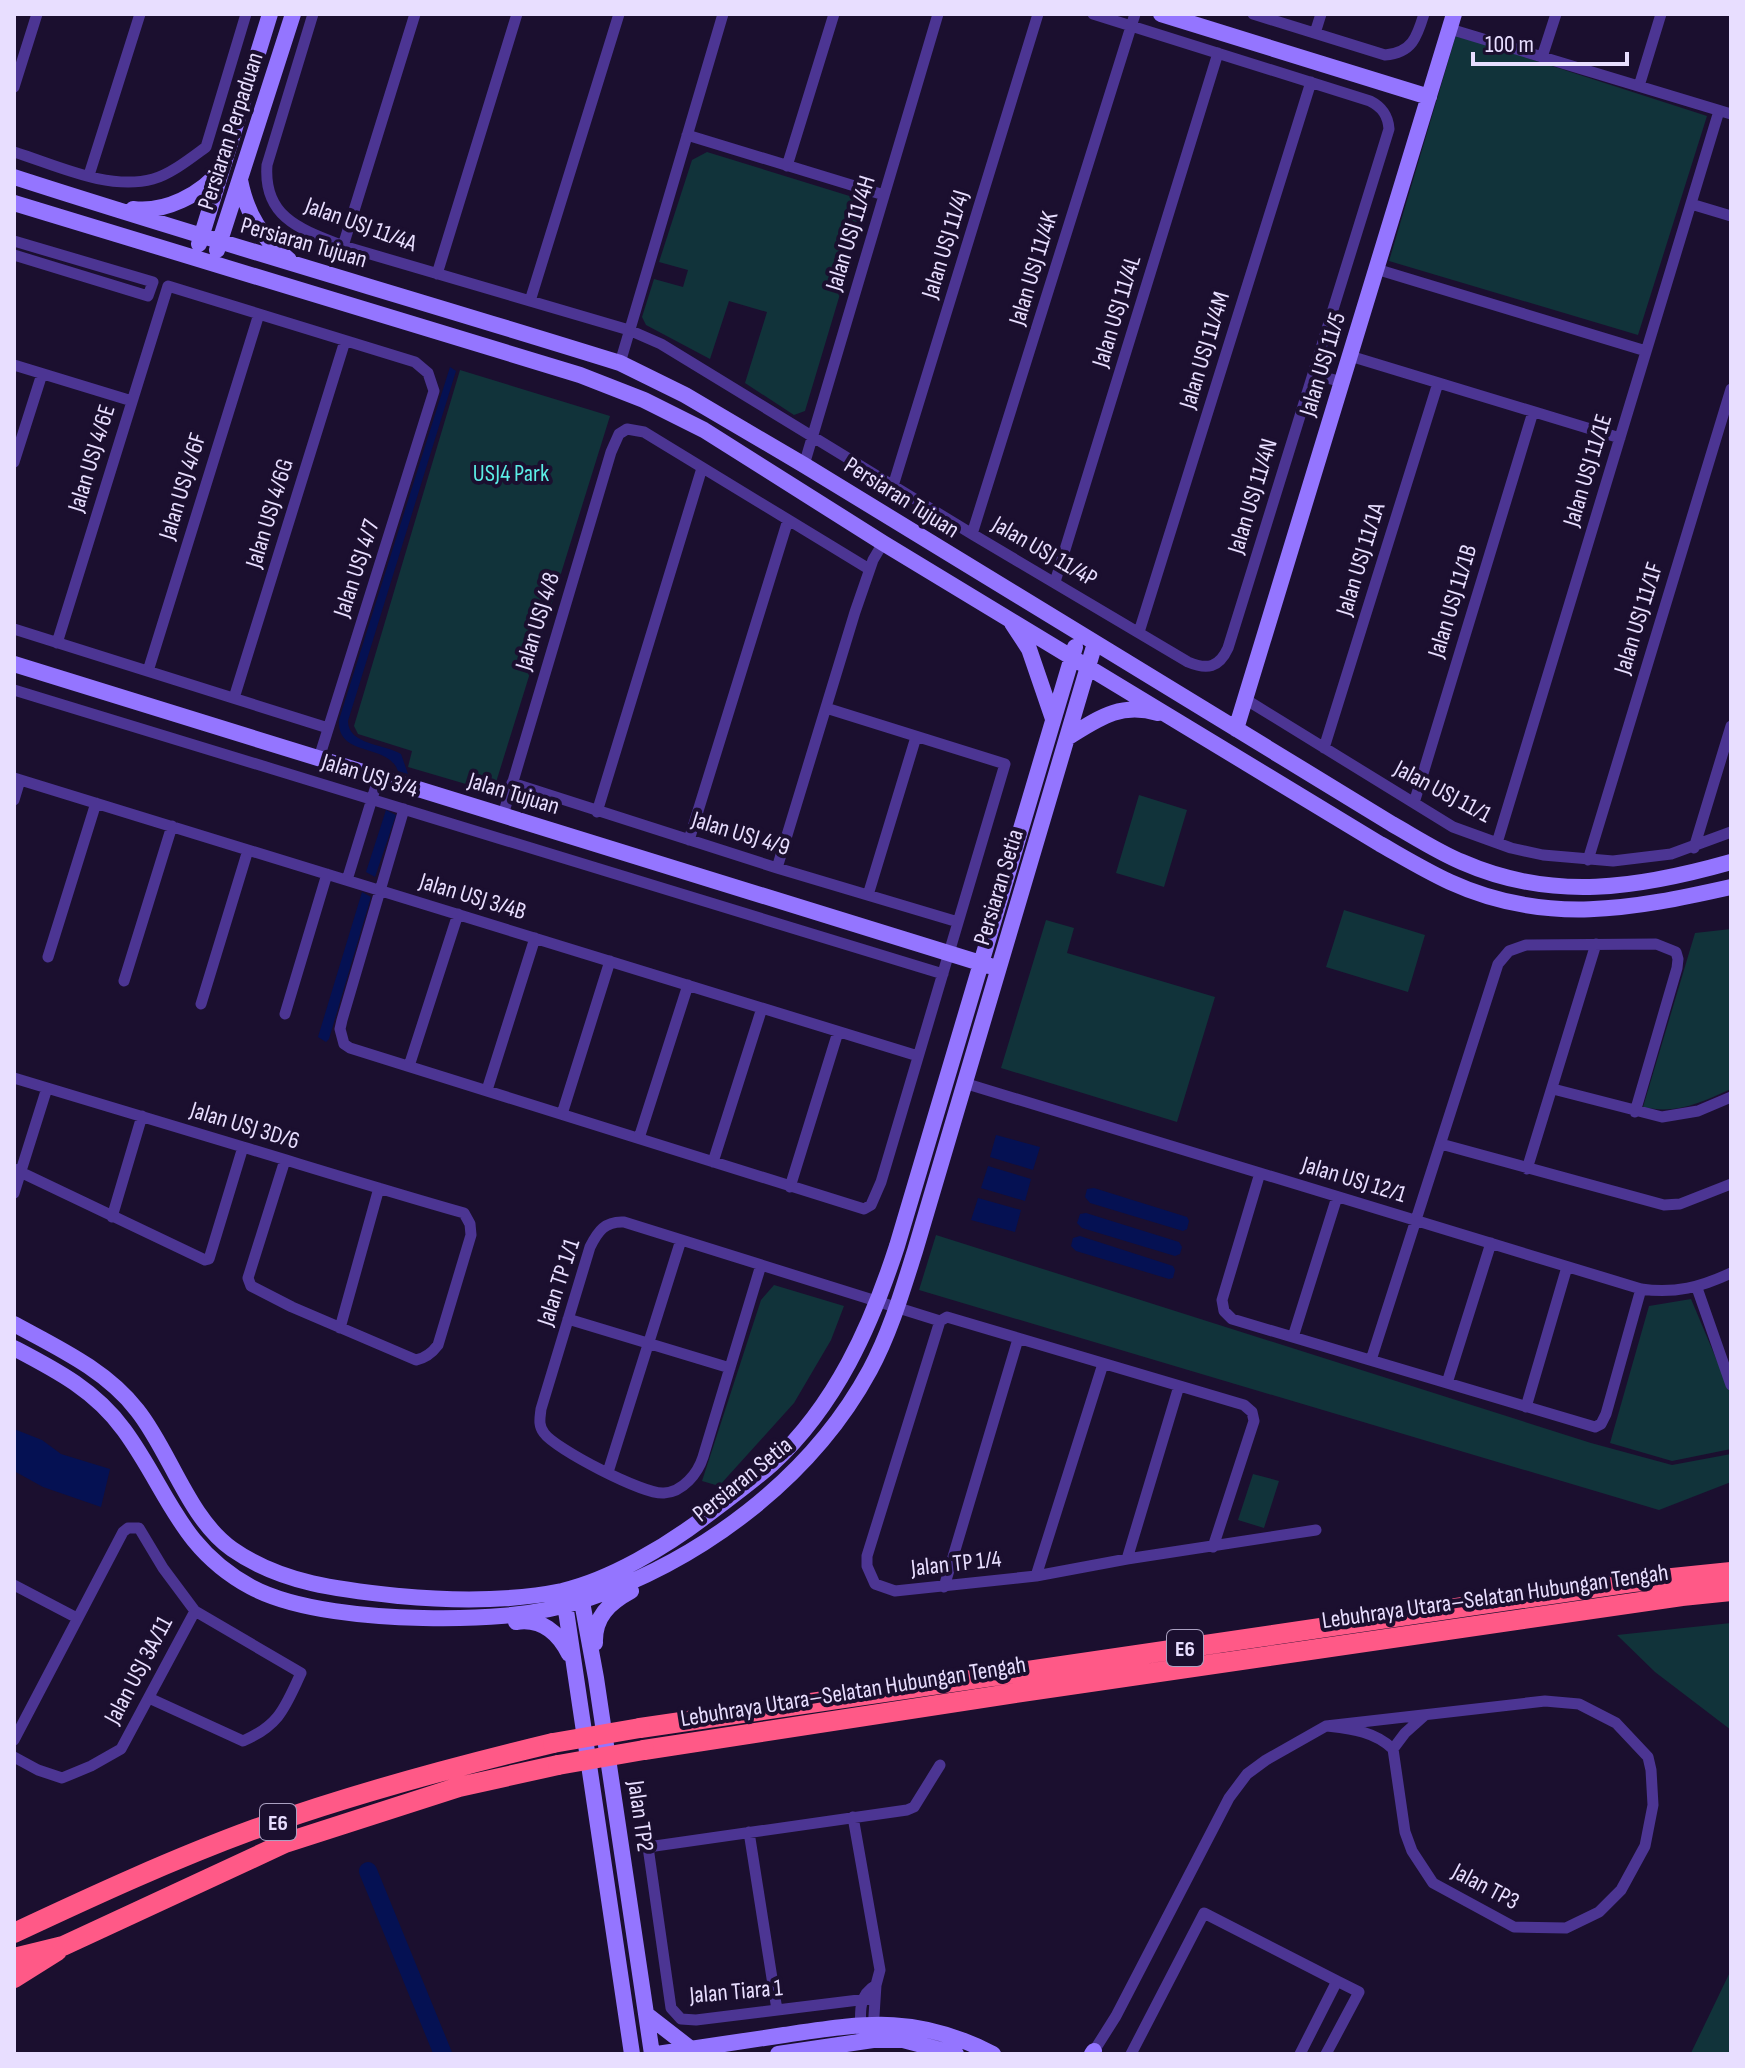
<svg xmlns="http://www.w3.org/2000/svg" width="1745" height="2068" viewBox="0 0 1745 2068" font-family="'Sofia Sans Condensed',sans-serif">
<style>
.green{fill:#11333a}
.water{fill:#051153}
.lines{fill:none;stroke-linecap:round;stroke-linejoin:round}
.river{stroke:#051153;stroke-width:18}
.street{stroke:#4c3593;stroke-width:11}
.secondary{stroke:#9475ff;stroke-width:16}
.highway{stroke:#ff5987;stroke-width:20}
.highway-bridge{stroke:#ff5987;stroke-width:20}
.labels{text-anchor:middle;stroke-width:8;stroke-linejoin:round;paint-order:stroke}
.shield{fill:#1b0f2f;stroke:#aaa0c1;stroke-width:2}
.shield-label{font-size:22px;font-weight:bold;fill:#e8deff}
.street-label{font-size:24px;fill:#e8deff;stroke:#1b0f2f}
.park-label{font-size:24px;fill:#5bede6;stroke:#1b0f2f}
</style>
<rect width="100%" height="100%" fill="#1b0f2f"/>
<path class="green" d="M1456,35L1707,116L1638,335L1389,261Z
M707,152L856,198L864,214L805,411L794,415L745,383L767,312L729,301L710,359L646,325L642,317L654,279L683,287L688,270L659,262L692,160Z
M460,370L610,416L493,792L408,767L412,751L358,734L354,726Z
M1139,795L1187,810L1164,887L1116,873Z
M1344,910L1425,935L1408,992L1326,967Z
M1046,920L1074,928L1067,953L1215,997L1177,1122L1001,1068Z
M1731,929V1089C1702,1102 1676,1115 1643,1107L1695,933Z
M936,1235L1591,1443L1672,1465L1731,1454V1482L1659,1510L919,1290Z
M774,1285L844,1306L831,1340L794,1403L719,1486L702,1481L761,1300Z
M1691,1299L1731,1394V1449L1672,1461L1610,1443L1649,1306Z
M1253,1474L1279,1481L1264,1528L1238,1520Z
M1731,1623V1730L1655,1672L1617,1635Z
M1731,1970V2054L1691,2053Z"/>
<path class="water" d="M450,367L456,371L348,721C348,745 385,744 401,754L408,774L398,771C388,742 337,758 339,720Z
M386,810L396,815L375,877L366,872Z
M362,892L371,897L329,1039L326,1042L318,1037Z
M996,1135L1040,1147L1033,1170L990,1157Z
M988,1166L1031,1179L1025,1201L981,1188Z
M1094,1188L1187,1217L1189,1221L1187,1229L1183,1231L1090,1203L1085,1197L1087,1189Z
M978,1198L1021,1210L1015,1232L971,1220Z
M1086,1213L1179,1242L1182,1247L1180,1254L1175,1256L1082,1228L1077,1223L1080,1214Z
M1080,1236L1173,1266L1175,1270L1173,1278L1169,1279L1076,1251L1071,1246L1073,1238Z
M14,1429L42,1440L61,1454L110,1469L101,1507L43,1487L14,1471Z"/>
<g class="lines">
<path class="river" d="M368,1871L443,2054"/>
<path class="street" d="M313,14L267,165C263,218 302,230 343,246L629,330L661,344L972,534L1188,662C1207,670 1219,668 1228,648L1389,129C1388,115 1382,107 1370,101L1093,14
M1253,14L1385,55C1412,53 1417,37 1424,14
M1450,29L1731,114
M1315,33L1321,14
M1542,57L1556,14
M1639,86L1661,14
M14,87L37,14
M687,135L884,195
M14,152C56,165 108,191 153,179C171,174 191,158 206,147L246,14
M787,166L834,14
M89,175L140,14
M1691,204L1731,216
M14,241L153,282L148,296L14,255
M343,246L415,14
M1376,269L1646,351
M437,274L517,14
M530,301L619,14
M1350,356L1620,438
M620,363L723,14
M14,365L132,401
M1313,374L1342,382
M14,462L42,374
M804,465L938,14
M893,486L1038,14
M972,534L1135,14
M1055,582L1218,53
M14,629L328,728
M1139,632L1311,82
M57,643L168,286L415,362L428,373L434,391L319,758
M148,671L259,314
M14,690L943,974
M234,698L345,341
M1245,699L1453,827L1511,848L1543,855L1613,861L1671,854L1731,832
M1324,748L1438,383
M14,778L918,1056
M512,783L777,868L958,922
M14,800L20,780
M1414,803L1533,412
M404,809L342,1020L340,1029L344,1044L350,1048L864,1209L871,1205L881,1182L1005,764L826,708
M597,812L702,468
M503,815L611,452L619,434L627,429L644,432L869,569
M689,840L788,520
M1497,843L1719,111
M1694,848L1731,726
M1588,860L1731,389
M777,868L855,612L873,560L883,543
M347,880L379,776
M868,895L916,737
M48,957L96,803
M124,981L172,826
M201,1004L248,850
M285,1014L327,874
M409,1066L458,914
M14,1078L243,1147C316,1169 390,1192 464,1213L470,1224L471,1235L438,1345C432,1353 426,1358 416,1360L292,1307L251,1286L248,1278L285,1160
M964,1083L1641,1289C1675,1294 1701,1287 1731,1273
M1553,1089L1662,1117L1698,1111L1731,1097
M487,1090L535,938
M562,1114L610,961
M639,1138L688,985
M1441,1144L1664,1205L1680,1204L1731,1184
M713,1162L762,1008
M14,1169L205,1260L209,1259L243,1147
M1527,1169L1596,944
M1260,1173L1222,1300L1224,1311L1232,1319L1595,1427L1601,1424L1606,1414L1641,1289
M790,1187L838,1032
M14,1193L47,1088
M112,1217L142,1116
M761,1265L703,1457C698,1473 683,1492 664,1493C644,1495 555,1449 544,1433C538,1425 540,1418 541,1409L590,1247C598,1231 605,1221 624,1222L940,1321L947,1317L1244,1405L1252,1412L1254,1421L1213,1547
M1697,1288L1731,1385
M568,1319L730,1368
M940,1321L867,1556V1566L875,1584L895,1591L1036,1576L1127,1559L1316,1530
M340,1328L379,1188
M1293,1337L1337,1197
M1371,1360L1498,964L1509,951L1526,945L1656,944L1676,952L1678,959L1677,968L1635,1112
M1447,1383L1491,1243
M1526,1407L1567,1267
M608,1472L681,1240
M1127,1559L1179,1386
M1036,1576L1103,1364
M14,1585L77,1618
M944,1587L1018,1339
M14,1740L123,1532L128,1528H139L163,1568L195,1611L301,1673C285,1707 280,1725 243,1741L149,1698
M1393,1749L1405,1733L1424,1716
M14,1757L38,1770L62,1778L91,1766L121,1749L195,1611
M853,1817L880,1970L876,1985L873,2031
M749,1832L777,2010
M875,1998L696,2020L681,2019L671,2008L648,1847L907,1810L914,1807L940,1765
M861,2032C860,2013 858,1995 876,1985
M1092,2054L1116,2016L1229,1798L1247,1774L1266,1760L1326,1726L1545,1701L1579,1704L1616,1723L1648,1757L1651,1770L1653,1805L1645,1846L1621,1890L1599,1912L1566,1928L1514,1927L1433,1883L1412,1851L1405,1832L1393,1749C1374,1731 1351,1729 1326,1726
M1131,2054L1204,1913L1337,1981
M1300,2054L1337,1981L1359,1992L1326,2054"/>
<path class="secondary" d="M1161,14L1429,97
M14,177C215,242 418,300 620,363L685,395L804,465L1392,824C1415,837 1438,852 1462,862C1553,902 1639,888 1731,862
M240,180C247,215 261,237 289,260
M14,203L580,375L644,400L704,430L883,543L1380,844C1403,857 1426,871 1450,882C1546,926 1633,909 1731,887
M133,209C164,213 202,195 221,169
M199,244L270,14
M217,250L293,14
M1012,623L1029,649L1053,719
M14,664L990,966
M1236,729L1454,14
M1067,738C1099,718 1120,702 1158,713
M14,1324C58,1348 106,1370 137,1410C170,1451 188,1518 232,1549C282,1584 341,1590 399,1596C453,1601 508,1602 562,1591C610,1580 667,1546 706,1516C728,1499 751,1483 772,1464C836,1405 871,1326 897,1246L1075,647
M14,1348C56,1370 95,1390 124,1430C168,1490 179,1548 251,1587C296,1611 372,1617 423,1618C477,1619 532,1617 584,1600C700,1561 811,1479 870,1370C890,1333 902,1292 915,1251L1095,643
M580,1591L596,1678L652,2054
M564,1597L632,2054
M516,1622C541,1618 558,1632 569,1654
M595,1643C594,1617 609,1603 631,1591
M646,2014L691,2049
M657,2054C699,2048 742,2041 784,2035C866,2023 916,2014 993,2054
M778,2054L873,2040H903L956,2054
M1092,2054L1094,2051"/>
<path class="highway" d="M640,1728L1633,1582L1731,1572
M644,1750L1042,1689L1682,1596L1731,1591
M14,1933C93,1896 173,1859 255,1829C352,1794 453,1767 553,1743
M14,1958L63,1946L285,1843L459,1787L558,1765
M14,1978L57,1951"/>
<path class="highway-bridge" d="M553,1743L640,1728
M558,1765L644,1750"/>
</g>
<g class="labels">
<g class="shield">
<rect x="1167" y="1630" width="36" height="36" rx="6"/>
<rect x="260" y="1804" width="36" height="36" rx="6"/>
</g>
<g class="shield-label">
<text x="1185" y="1656">E6</text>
<text x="278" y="1830">E6</text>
</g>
<g class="street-label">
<text transform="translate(230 131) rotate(-72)" y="8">Persiaran Perpaduan</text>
<text transform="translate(361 224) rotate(20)" y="8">Jalan USJ 11/4A</text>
<text transform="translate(850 233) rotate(-73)" y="8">Jalan USJ 11/4H</text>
<text transform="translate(304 242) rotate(16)" y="8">Persiaran Tujuan</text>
<text transform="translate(945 244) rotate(-73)" y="8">Jalan USJ 11/4J</text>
<text transform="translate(1033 268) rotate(-73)" y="8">Jalan USJ 11/4K</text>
<text transform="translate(1116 311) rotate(-73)" y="8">Jalan USJ 11/4L</text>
<text transform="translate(1204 350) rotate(-73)" y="8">Jalan USJ 11/4M</text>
<text transform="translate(1322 364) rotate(-73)" y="8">Jalan USJ 11/5</text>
<text transform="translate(91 458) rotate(-73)" y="8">Jalan USJ 4/6E</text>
<text transform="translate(1587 470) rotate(-73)" y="8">Jalan USJ 11/1E</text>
<text transform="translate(182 486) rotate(-73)" y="8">Jalan USJ 4/6F</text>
<text transform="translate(1252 496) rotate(-73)" y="8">Jalan USJ 11/4N</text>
<text transform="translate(902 497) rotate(32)" y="8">Persiaran Tujuan</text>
<text transform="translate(269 513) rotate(-73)" y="8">Jalan USJ 4/6G</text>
<text transform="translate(1045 551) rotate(30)" y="8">Jalan USJ 11/4P</text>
<text transform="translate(1360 559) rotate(-73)" y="8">Jalan USJ 11/1A</text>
<text transform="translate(356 568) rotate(-72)" y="8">Jalan USJ 4/7</text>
<text transform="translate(1452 601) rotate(-73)" y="8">Jalan USJ 11/1B</text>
<text transform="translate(1638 618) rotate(-73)" y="8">Jalan USJ 11/1F</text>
<text transform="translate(537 621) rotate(-73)" y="8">Jalan USJ 4/8</text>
<text transform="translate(370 775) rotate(17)" y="8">Jalan USJ 3/4</text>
<text transform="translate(1443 791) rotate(28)" y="8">Jalan USJ 11/1</text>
<text transform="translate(514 793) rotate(17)" y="8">Jalan Tujuan</text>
<text transform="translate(741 833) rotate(17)" y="8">Jalan USJ 4/9</text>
<text transform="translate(998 887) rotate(-73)" y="8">Persiaran Setia</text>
<text transform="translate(473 896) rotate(17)" y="8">Jalan USJ 3/4B</text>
<text transform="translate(245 1125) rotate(17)" y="8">Jalan USJ 3D/6</text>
<text transform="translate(1354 1179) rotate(17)" y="8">Jalan USJ 12/1</text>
<text transform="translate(558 1282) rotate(-72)" y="8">Jalan TP 1/1</text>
<text transform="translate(742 1479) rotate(-39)" y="8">Persiaran Setia</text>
<text transform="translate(956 1563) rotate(-6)" y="8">Jalan TP 1/4</text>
<text transform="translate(1495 1596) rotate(-8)" y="8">Lebuhraya Utara–Selatan Hubungan Tengah</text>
<text transform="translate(138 1670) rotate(-62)" y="8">Jalan USJ 3A/11</text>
<text transform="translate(853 1691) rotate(-9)" y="8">Lebuhraya Utara–Selatan Hubungan Tengah</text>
<text transform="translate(641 1816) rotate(82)" y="8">Jalan TP2</text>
<text transform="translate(1486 1886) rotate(28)" y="8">Jalan TP3</text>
<text transform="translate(736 1991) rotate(-5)" y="8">Jalan Tiara 1</text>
</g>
<g class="park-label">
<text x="511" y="481">USJ4 Park</text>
</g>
</g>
<rect width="1745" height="2068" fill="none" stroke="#e8deff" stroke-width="32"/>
<path d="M1473 52v12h154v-12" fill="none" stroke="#e8deff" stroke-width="4"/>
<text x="1485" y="52" font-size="24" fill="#e8deff" stroke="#1b0f2f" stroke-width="6" paint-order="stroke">100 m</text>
</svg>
